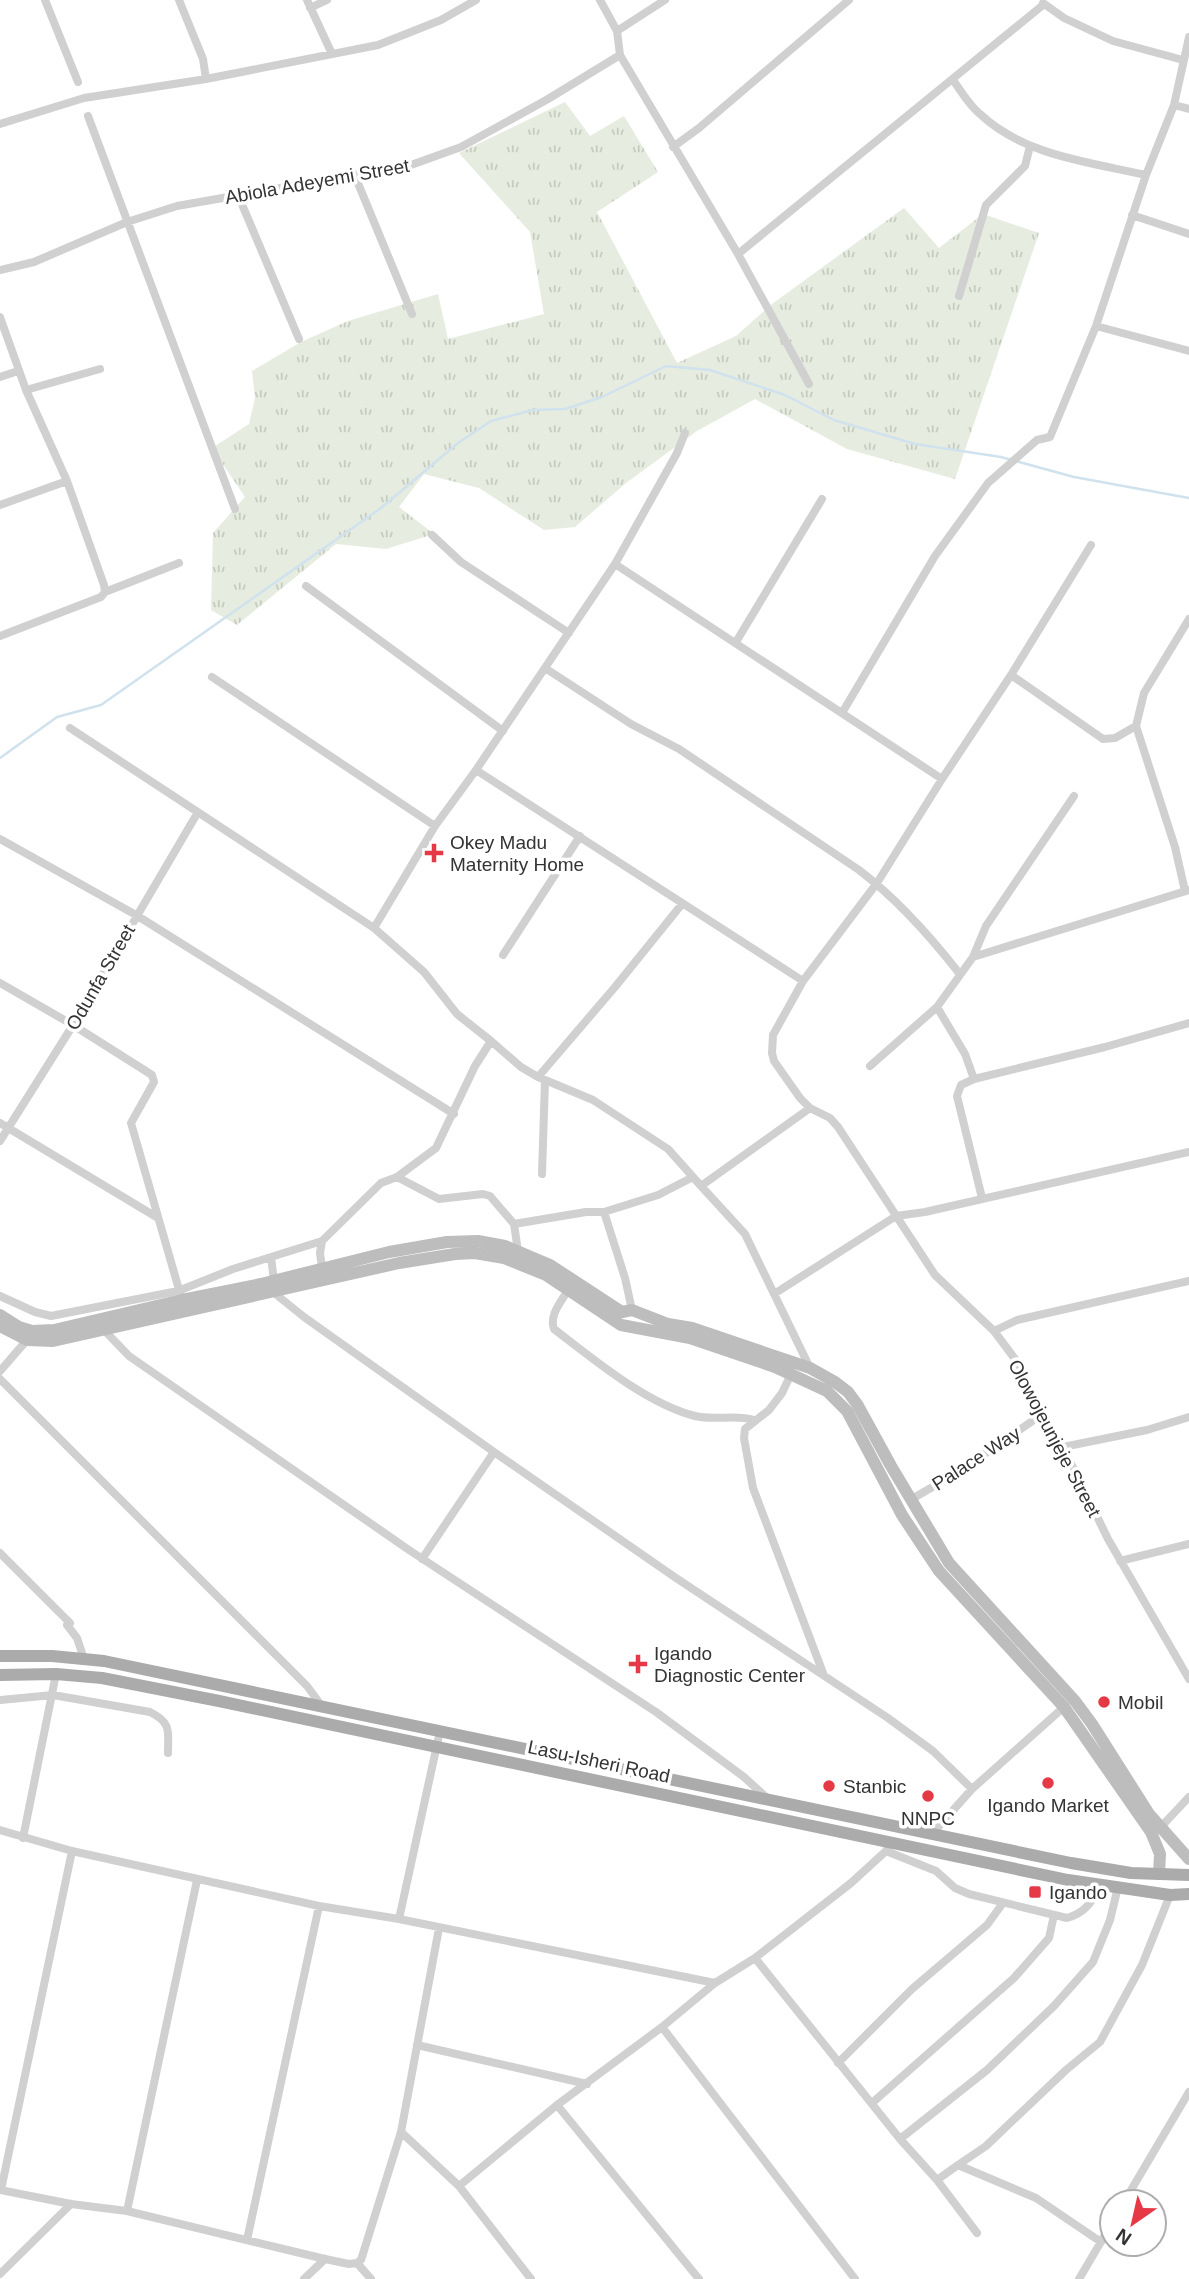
<svg xmlns="http://www.w3.org/2000/svg" width="1189" height="2279" viewBox="0 0 1189 2279" font-family="Helvetica,sans-serif">
<style>
.grass{fill:url(#grass-tufts)}
.lines{fill:none;stroke-linecap:round;stroke-linejoin:round}
.stream{stroke:#cfe2ee;stroke-width:2.5}
.street{stroke:#d0d0d0;stroke-width:8}
.secondary{stroke:#bdbdbd;stroke-width:12}
.primary{stroke:#ababab;stroke-width:12}
.poi-dot{fill:#e63946;stroke:#fff;stroke-width:2.5}
.labels{text-anchor:middle;stroke-width:7;stroke-linejoin:round;paint-order:stroke}
.street-label{font-size:19px;fill:#333;stroke:#fff}
.poi-label{font-size:19px;fill:#333;stroke:#fff;text-anchor:start}
</style>
<defs>
<pattern id="grass-tufts" width="24" height="20" patternUnits="userSpaceOnUse" patternTransform="scale(1.75)"><rect width="24" height="20" fill="#e6ecdf"/><path d="M3 7l-1-3M5 7V3M7 7l1-3M15 17l-1-3M17 17v-4M19 17l1-3" fill="none" stroke="#c6cbc0"/></pattern>
</defs>
<rect width="100%" height="100%" fill="#fff"/>
<path class="grass" d="M565,102L590,136L624,116L658,172L597,212L677,363L736,336L772,304L904,208L939,248L983,214L1039,233L955,479L847,449L755,399L697,431L626,483L575,527L544,530L479,488L424,474L399,507L434,534L386,549L336,544L237,625L211,610L213,533L245,497L212,448L249,424L255,398L252,371L301,342L348,321L438,294L448,339L544,314L530,232L459,153Z"/>
<g class="lines">
<path class="stream" d="M0,758L57,717L101,705L381,508L458,443L491,421L533,410L565,409L602,397L666,366L710,370L785,395L834,420L915,444L1001,457L1074,477L1189,498"/>
<path class="street" d="M45,0L78,82
M179,0L203,59L206,79
M307,0L332,54
M600,0L617,31L620,55L738,254L809,384
M1043,3L1064,18L1113,41L1183,60
M310,8L327,0
M617,31L665,0
M953,80C961,91 969,105 980,114C1025,156 1089,162 1146,175
M1174,105L1189,109
M88,116L235,509
M0,124L84,98L206,79L378,45L441,20L476,0
M673,147L699,128L849,0
M355,176L412,314
M238,195L299,339
M1132,215L1189,234
M738,254L1043,5
M0,270L34,262L127,222L177,206L411,165L461,147L548,99L620,55
M959,296L986,205L1025,166L1030,146
M0,317L26,390L67,481L104,585L105,592
M1096,326L1189,351
M0,377L18,371
M26,390L100,369
M0,505L67,481
M432,535L461,562L569,633
M1091,545L1011,675L942,779L877,883L803,981L773,1035L772,1053L774,1061L800,1098L810,1108L830,1118L838,1127L935,1275L994,1331L1018,1363L1041,1415L1063,1447L1108,1539L1189,1679
M615,564L942,779
M306,586L503,731
M0,636L101,597L105,592L179,563
M736,642L822,499
M545,668L631,724L679,749L859,870C897,899 930,936 959,973
M1011,675L1103,739L1115,738L1136,726
M212,677L435,826
M842,713L935,556L988,483L1037,440L1050,437L1096,326L1146,175L1174,105L1189,37
M70,728L374,928L424,972L457,1014L491,1041L475,1066L436,1148L397,1177L381,1183L322,1241L320,1253L322,1268
M476,770L803,981
M0,839L136,915L454,1114
M1185,891L1175,847L1136,726L1144,693L1189,619
M374,928L435,826L476,770L615,564L677,453L685,433
M503,955L580,836
M973,957L1189,890
M0,983L73,1025L152,1075L154,1082L131,1123L182,1300
M937,1007L965,1054L974,1079
M491,1041L521,1067L538,1077L593,1100L668,1149L693,1177
M870,1066L937,1007L973,957L986,926L1074,796
M538,1077L615,987L682,904
M0,1123L158,1218
M0,1141L73,1025L198,812
M542,1174L545,1080
M397,1177L439,1199L483,1194L490,1196L514,1224L518,1251
M701,1186L745,1234L810,1368
M982,1198L957,1096L961,1085L974,1079L1105,1047L1189,1023
M604,1212L625,1278L632,1310
M514,1224L586,1212H604L658,1195L693,1177L701,1186L810,1108
M271,1257L274,1281
M568,1290C561,1302 549,1315 554,1329C593,1359 647,1404 695,1416C715,1421 735,1414 754,1420
M273,1292L304,1317L494,1452L676,1578L888,1718L933,1751L972,1789
M774,1294L896,1216L925,1212L1189,1152
M0,1296L35,1312L51,1316L178,1291L233,1269L322,1241
M104,1330L129,1356L409,1550L656,1712L744,1777L767,1798
M994,1331L1017,1320L1189,1281
M0,1371L27,1340
M791,1374L782,1393L769,1410L745,1429L744,1438L753,1488L823,1673
M0,1379L307,1686L321,1705
M1063,1447L1147,1430L1189,1417
M910,1500L960,1471L1041,1415
M0,1553L70,1623L67,1625L77,1638L84,1659
M422,1559L494,1452
M1120,1561L1189,1544
M0,1700L53,1695L150,1712C172,1723 168,1731 168,1753
M1160,1828L1189,1797
M0,1830L72,1851L319,1906L399,1919L715,1983
M931,1835L972,1789L1064,1707
M23,1838L56,1674
M886,1851L936,1871L955,1888L969,1894L1067,1918C1086,1913 1092,1901 1101,1885
M399,1919L440,1731
M755,1958L900,2139L937,2180L958,2165L1036,2198L1101,2242
M662,2027L855,2279
M417,2045L587,2084
M838,2063L912,1989L987,1925L1003,1903
M872,2103L1014,1978L1049,1938L1054,1915
M557,2105L699,2279
M401,2132L459,2186L531,2279
M900,2139L987,2070L1054,2006L1093,1962L1110,1920L1118,1887
M958,2165L986,2146L1066,2070L1100,2042L1142,1965L1170,1895
M937,2180L977,2233
M459,2186L557,2105L662,2027L715,1983L755,1958L851,1883L886,1851L891,1843
M0,2190L71,2204L127,2211L325,2259L349,2264L357,2263L371,2279
M1,2190L72,1851
M1124,2202L1189,2092
M127,2211L197,1880
M247,2240L319,1906
M357,2263L361,2260L401,2132L439,1928
M0,2274L71,2204
M304,2279L325,2259
M1079,2279L1112,2223"/>
<path class="secondary" d="M0,1315L19,1327L32,1331L54,1330L182,1300L261,1284L389,1252L447,1242L478,1241L505,1246L550,1265L622,1312L632,1310L668,1324L692,1328L810,1368L835,1382L848,1392L857,1404L891,1466L949,1563L1075,1701L1092,1724L1149,1814L1189,1859
M0,1326L27,1340L53,1341L399,1263L455,1254L475,1253L504,1258L546,1275L621,1325L690,1338L775,1367L827,1391L847,1411L902,1515L939,1571L1064,1707L1151,1832L1160,1854L1159,1874"/>
<path class="primary" d="M0,1656H52L104,1661L1071,1863L1131,1873L1189,1875
M0,1675L56,1674L102,1678L219,1701L1068,1880L1170,1895L1189,1894"/>
</g>
<g class="poi-dot">
<path d="M430.5 842.5h7v7h7v7h-7v7h-7v-7h-7v-7h7z"/>
<path d="M634.5 1653.5h7v7h7v7h-7v7h-7v-7h-7v-7h7z"/>
<circle cx="1104" cy="1702" r="7"/>
<circle cx="1048" cy="1783" r="7"/>
<circle cx="829" cy="1786" r="7"/>
<circle cx="928" cy="1796" r="7"/>
<rect x="1028" y="1885" width="14" height="14" rx="3.5"/>
</g>
<g class="labels">
<g class="street-label">
<text transform="translate(317 181) rotate(-10)" y="7">Abiola Adeyemi Street</text>
<text transform="translate(100 977) rotate(-60)" y="7">Odunfa Street</text>
<text transform="translate(1055 1438) rotate(62)" y="7">Olowojeunjeje Street</text>
<text transform="translate(976 1458) rotate(-33)" y="7">Palace Way</text>
<text transform="translate(599 1761) rotate(12)" y="7">Lasu-Isheri Road</text>
</g>
<g class="poi-label">
<text x="450" y="849">Okey Madu<tspan x="450" dy="22">Maternity Home</tspan></text>
<text x="654" y="1660">Igando<tspan x="654" dy="22">Diagnostic Center</tspan></text>
<text x="1118" y="1709">Mobil</text>
<text x="843" y="1793">Stanbic</text>
<text x="1048" y="1812" text-anchor="middle">Igando Market</text>
<text x="928" y="1825" text-anchor="middle">NNPC</text>
<text x="1049" y="1899">Igando</text>
</g>
</g>
<g transform="translate(1133 2223) rotate(214)"><circle r="33" fill="#ffffff" stroke="#adadad" stroke-width="2"/>
<path d="M0-5L12 26L0 18L-12 26Z" fill="#e63946"/>
<text y="-10" font-size="19" font-weight="bold" text-anchor="middle" fill="#333333">N</text>
</g>
</svg>
